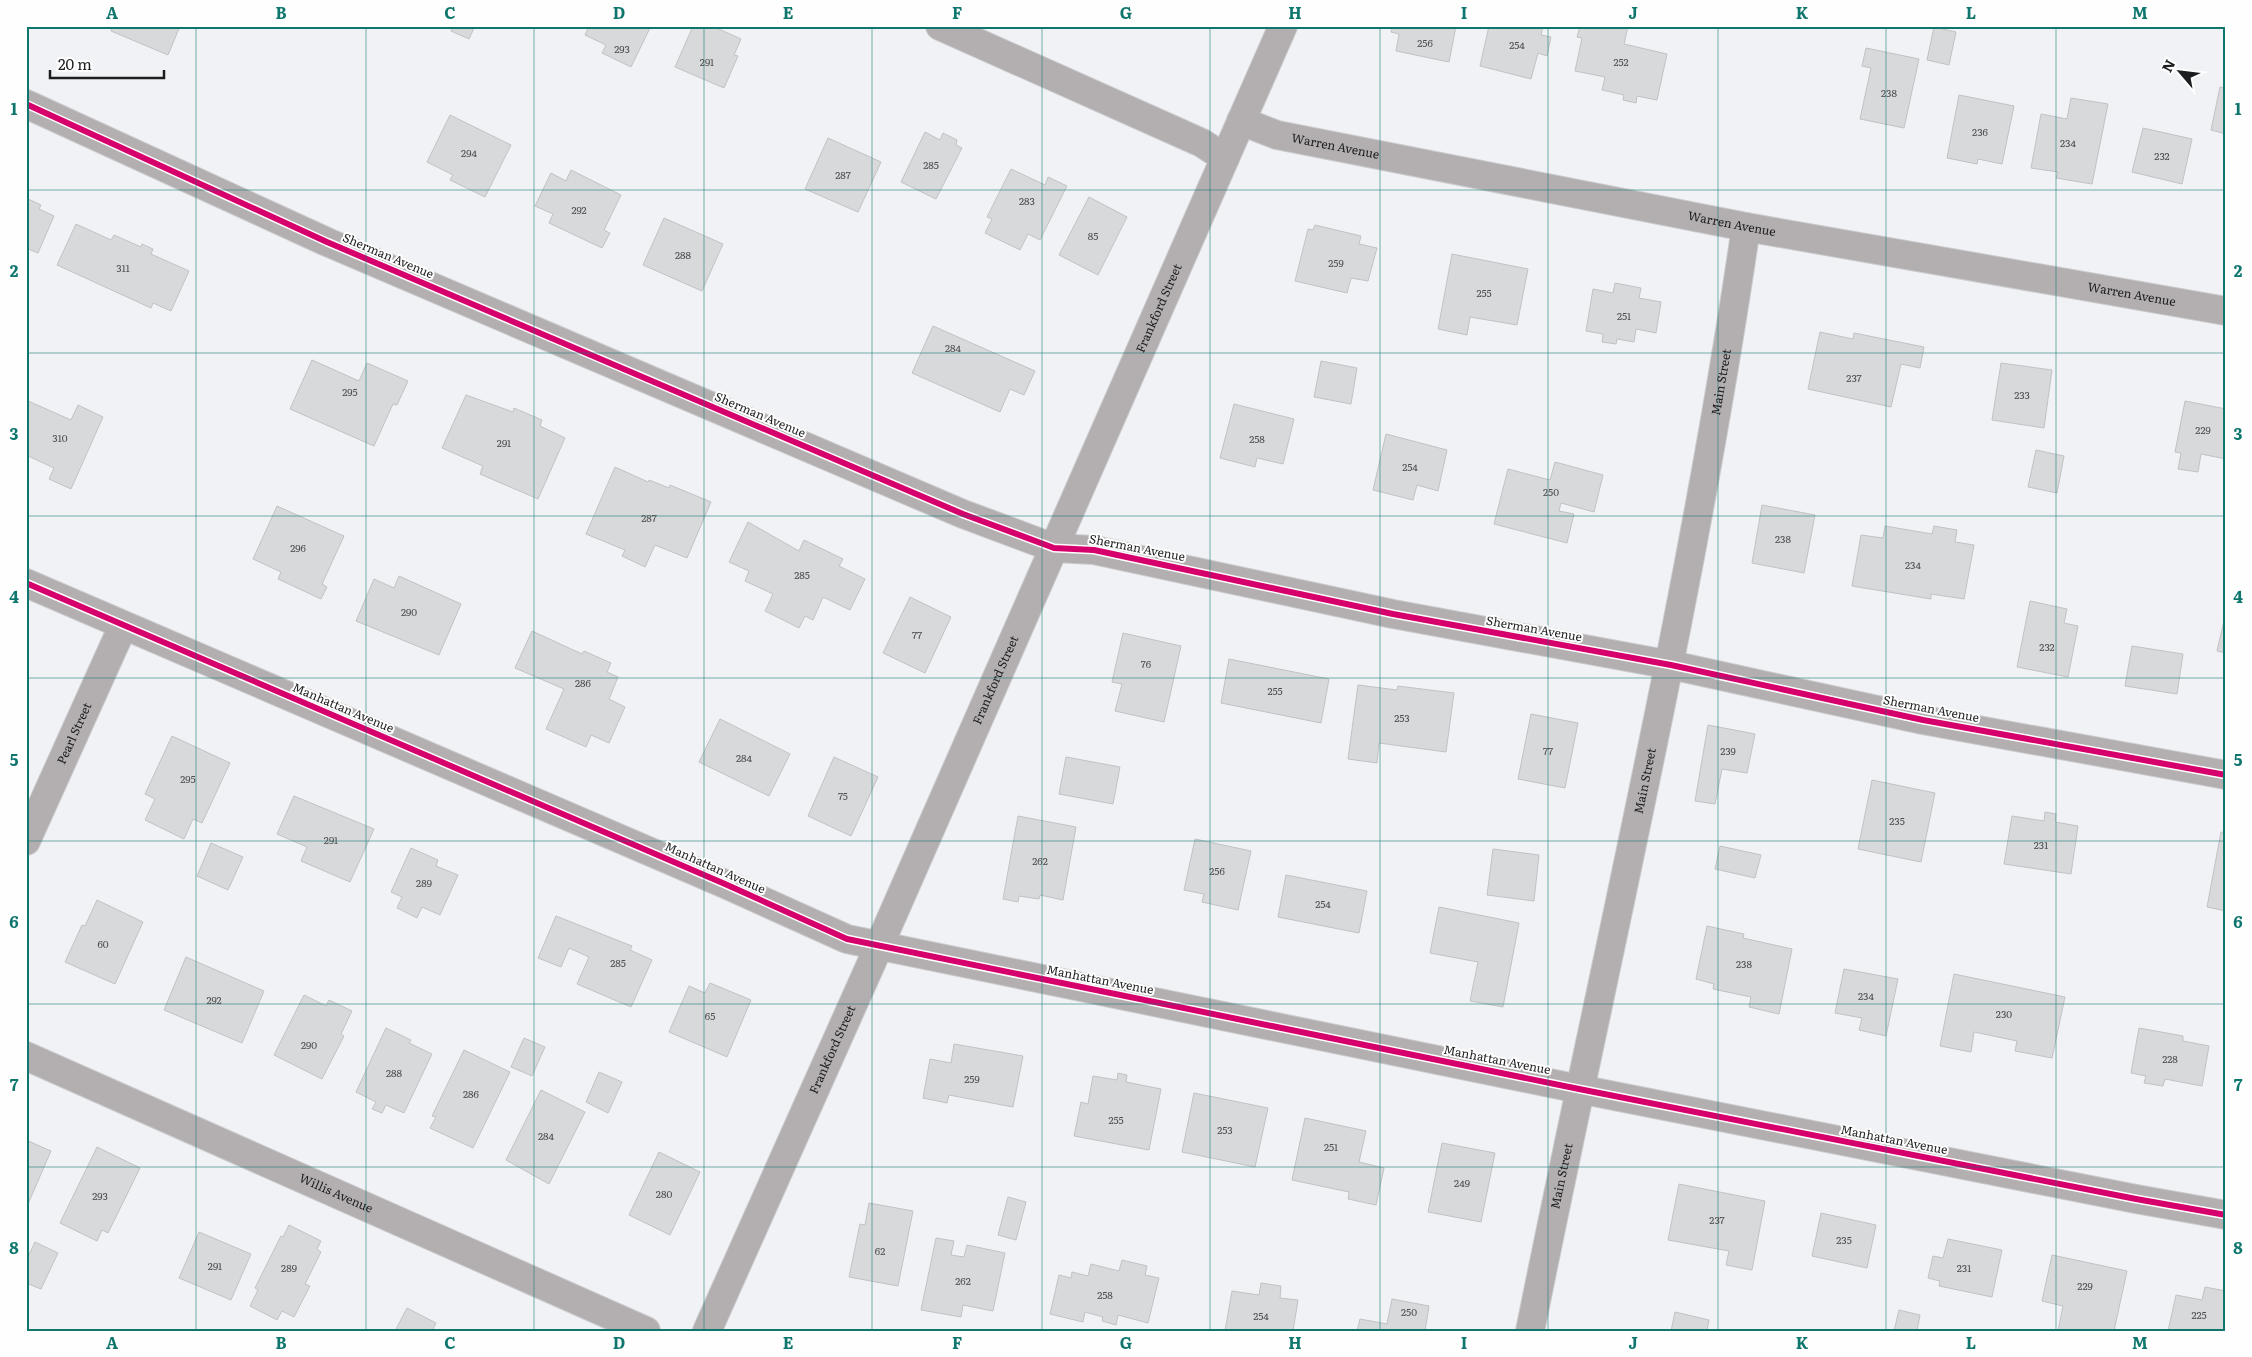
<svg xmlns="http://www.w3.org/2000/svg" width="2252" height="1357" viewBox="0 0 2252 1357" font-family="Literata,serif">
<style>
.building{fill:#d8d9db;stroke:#c0c2c4}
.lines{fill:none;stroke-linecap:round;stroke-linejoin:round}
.street-casing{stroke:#cbccce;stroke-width:30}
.street{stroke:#b3aeaf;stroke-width:28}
.cycleway-casing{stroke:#fefefe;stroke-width:9}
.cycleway{stroke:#d6006c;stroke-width:6}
.grid{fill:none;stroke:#0f766e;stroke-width:1;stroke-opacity:0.55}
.labels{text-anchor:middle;stroke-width:4;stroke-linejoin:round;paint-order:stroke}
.number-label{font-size:10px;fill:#4c4d4e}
.street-label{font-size:12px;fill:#1d1e1f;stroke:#fefefe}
.neatline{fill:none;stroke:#0f766e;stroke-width:2}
.grid-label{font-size:16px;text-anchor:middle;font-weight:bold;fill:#0f766e}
</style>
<rect width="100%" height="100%" fill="#f0f2f5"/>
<path class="building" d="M113,26H180L168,55L111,31Z
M453,26H475L469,39L451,31Z
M589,26H651L631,67L602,53L606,45L585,35Z
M693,26H712L741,39L734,55L738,56L724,88L675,67Z
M1393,26H1456L1449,62L1396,51L1399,34L1391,32Z
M1489,26H1543L1541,35L1551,37L1547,56L1538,53L1531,79L1480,66Z
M1580,26H1628L1624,44L1667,54L1657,100L1637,96L1636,103L1623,100L1624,95L1602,90L1605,77L1575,71L1582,38L1577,37Z
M1934,27L1956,32L1949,65L1927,60Z
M1866,48L1919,59L1904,128L1860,119L1871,68L1862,66Z
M2220,87L2226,88V134L2211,130Z
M1959,95L2014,106L2002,164L1978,159L1977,164L1947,158Z
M2071,98L2108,104L2092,184L2056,178L2058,172L2031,168L2041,114L2067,119Z
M450,115L511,145L485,197L450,180L453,175L427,162Z
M2143,128L2192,139L2182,184L2132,172Z
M925,132L940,140L943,133L957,140L956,145L962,148L936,199L901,182Z
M828,138L881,162L858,212L805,189Z
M1011,169L1045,185L1048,177L1067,186L1040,240L1028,234L1020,250L985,233L992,219L987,217Z
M571,170L621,195L604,230L610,233L602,248L549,223L553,214L535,206L551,173L566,181Z
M1089,197L1127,217L1098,275L1059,255Z
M26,198L41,205L39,209L54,216L38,253L26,248Z
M664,218L723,244L702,291L643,265Z
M76,224L111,240L114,235L141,247L142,244L153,249L151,254L189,271L171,311L153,303L151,308L57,265Z
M1315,225L1361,236L1359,244L1377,248L1368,281L1351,278L1347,293L1295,281L1308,229L1313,230Z
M1452,254L1528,269L1517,325L1470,317L1467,335L1438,329Z
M1615,283L1641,288L1639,298L1661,302L1656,333L1636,329L1634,342L1617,339L1616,344L1602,342L1603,334L1586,331L1593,289L1613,293Z
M933,326L1035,371L1024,395L1010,389L1000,412L912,373Z
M1820,332L1853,339L1854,333L1924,347L1920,368L1901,364L1891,407L1808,389Z
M312,360L359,381L367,363L408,381L397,405L393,404L374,446L290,409Z
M1321,361L1357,368L1351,404L1314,397Z
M2001,363L2052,370L2044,428L1992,420Z
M466,395L513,412L514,408L542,420L540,426L565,438L538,499L480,474L483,466L442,448Z
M26,400L71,420L78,405L103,417L71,489L49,479L54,468L26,455Z
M2185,401L2226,409V459L2201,454L2198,472L2178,469L2181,453L2175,452Z
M1234,404L1294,419L1283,464L1257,458L1255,467L1220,458Z
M1386,434L1447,450L1438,491L1417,485L1413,500L1373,490Z
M2036,450L2064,456L2057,493L2028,487Z
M1555,462L1603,475L1594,512L1561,503L1559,511L1574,514L1567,543L1494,524L1508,469L1550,480Z
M615,467L648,482L649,480L669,488L670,485L711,502L687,558L655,545L645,567L622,556L625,550L586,534Z
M1762,505L1815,515L1804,573L1752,563Z
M277,506L344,536L322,584L327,587L321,599L278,579L281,572L253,559Z
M748,522L799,551L804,540L843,559L839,566L865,579L850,610L823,597L813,620L805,616L799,628L765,611L773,594L745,581L749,571L729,562Z
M1885,526L1932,534L1934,526L1957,530L1955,542L1974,545L1964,599L1931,594V599L1852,586L1861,535L1883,538Z
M399,576L461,604L439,655L356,621L374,579L394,588Z
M910,597L951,617L925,673L883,653Z
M2030,601L2067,609L2064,623L2078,626L2068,677L2017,667Z
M2226,612V653L2217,651Z
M532,631L582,654L584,651L611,663L607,672L618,677L609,699L625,707L609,743L591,735L586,747L546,729L564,689L515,668Z
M1123,633L1181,646L1164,722L1115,711L1122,684L1112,682Z
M2132,646L2183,654L2177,694L2125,686Z
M1229,659L1329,679L1321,723L1221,703Z
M1358,685L1397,690L1398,686L1454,693L1446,752L1379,743L1377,763L1348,759Z
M1531,714L1578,723L1565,788L1518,779Z
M720,719L790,754L769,796L699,762Z
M1708,725L1755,734L1747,773L1722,769L1715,804L1695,801Z
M172,736L230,763L202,823L193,819L184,839L145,820L155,799L145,794Z
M834,757L878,777L851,836L808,816Z
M1066,757L1120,767L1113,804L1059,794Z
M1872,780L1935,793L1921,862L1858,849Z
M294,796L374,829L350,882L301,861L307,847L277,834Z
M2045,812L2056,814L2055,822L2078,826L2071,874L2004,864L2012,816L2044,821Z
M1018,816L1076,827L1063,900L1040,895L1039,899L1019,896L1018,902L1003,899Z
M2221,832L2226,833V911L2207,907Z
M1195,839L1251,851L1238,910L1202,902L1204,894L1184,890Z
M211,843L243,857L228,890L197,876Z
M1720,846L1761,855L1755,878L1715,869Z
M411,848L438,860L436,866L458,875L440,915L422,907L417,918L397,908L402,897L391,892Z
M1493,849L1539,855L1534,901L1487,895Z
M1286,875L1367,891L1359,933L1278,917Z
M97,900L143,922L115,984L65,962L82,925L85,926Z
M1439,907L1519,923L1503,1007L1470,1001L1478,962L1430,953Z
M556,916L632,946L630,950L652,960L631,1007L577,984L589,957L569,948L561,967L538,958Z
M1707,926L1744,934L1743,938L1792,949L1779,1014L1749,1007L1751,997L1713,989L1714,984L1696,979Z
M186,957L264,991L242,1043L164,1010Z
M1844,969L1898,979L1886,1036L1859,1030L1862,1018L1835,1013Z
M1954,974L2065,997L2052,1058L2015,1051L2017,1041L1974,1032L1971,1052L1940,1046Z
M710,983L751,1000L727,1057L669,1032L689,986L705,993Z
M304,995L326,1006L329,1000L352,1011L341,1034L344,1036L322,1079L274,1055Z
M386,1028L411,1040L409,1043L432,1054L404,1113L386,1105L382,1113L372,1109L376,1102L356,1092Z
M2139,1028L2183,1036V1041L2209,1046L2202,1086L2165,1079L2163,1086L2144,1083L2146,1076L2131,1073Z
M524,1038L545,1047L532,1076L511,1067Z
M954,1044L1023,1056L1013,1107L949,1095L947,1103L923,1098L930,1059L951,1063Z
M464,1050L510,1072L473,1148L430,1128L436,1117L432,1116Z
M599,1072L622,1082L608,1113L586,1102Z
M1118,1073L1127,1075L1126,1082L1161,1089L1149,1150L1074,1136L1081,1102L1088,1104L1093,1076L1117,1080Z
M541,1090L585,1112L549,1184L506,1160Z
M1194,1093L1268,1108L1255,1167L1182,1152Z
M1305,1118L1366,1131L1359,1162L1384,1168L1376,1205L1348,1199L1349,1192L1292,1180Z
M26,1140L51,1151L28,1204L26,1203Z
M1442,1143L1495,1153L1481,1222L1428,1212Z
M97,1147L140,1168L108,1233L102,1230L97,1241L60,1223Z
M659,1152L700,1172L670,1235L629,1215Z
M1679,1184L1765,1201L1752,1270L1726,1265L1729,1251L1668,1240Z
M1008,1197L1026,1202L1016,1240L998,1235Z
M869,1203L913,1211L898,1286L849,1277L860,1224L865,1225Z
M1821,1213L1876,1225L1867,1268L1812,1256Z
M289,1225L321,1241L317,1249L321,1252L305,1284L310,1286L294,1317L282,1311L277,1320L250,1306L258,1290L255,1288L281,1236L283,1237Z
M199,1232L251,1254L231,1300L179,1278Z
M936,1238L954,1241L951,1255L964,1257L967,1245L1005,1253L993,1311L963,1305L961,1317L921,1310Z
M1948,1239L2002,1250L1992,1297L1939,1286L1940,1281L1928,1278L1933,1256L1943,1258Z
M35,1242L58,1253L41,1289L26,1283V1261Z
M2052,1255L2127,1271L2114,1331H2058L2063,1306L2042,1301Z
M1122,1260L1147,1266L1145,1275L1159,1278L1148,1323L1118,1315L1116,1325L1102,1321L1103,1317L1085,1312L1083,1322L1050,1314L1059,1275L1071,1278L1072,1272L1088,1276L1091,1264L1119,1271Z
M1261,1283L1281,1286L1280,1298L1298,1300L1293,1331H1225L1232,1291L1259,1295Z
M2205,1287L2226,1291V1331H2168L2176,1295L2202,1300Z
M1392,1299L1429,1306L1425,1331H1357L1360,1319L1387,1324Z
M407,1308L436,1323L432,1331H395Z
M1899,1310L1920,1315L1917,1331H1894Z
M1675,1312L1709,1320L1707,1331H1671Z"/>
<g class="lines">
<g class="street-casing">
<g id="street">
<path d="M940,26L1202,143L1225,158"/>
<path d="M26,104L327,242L963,514L1054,548L1094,550L1393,614L1671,665L1923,720L2226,775"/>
<path id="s1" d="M1241,121L1277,135L1746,227L2226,311"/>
<path d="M26,583L725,884L847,939L1579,1089L2136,1199L2226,1215"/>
<path id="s2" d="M26,841L123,626"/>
<path id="s3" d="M26,1056L646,1331"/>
<path id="s4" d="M707,1331L879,946L1283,26"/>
<path id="s5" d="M1530,1331C1604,963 1692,598 1746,227"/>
</g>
</g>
<use href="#street" class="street"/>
<g class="cycleway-casing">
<path id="cycleway" d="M26,104L327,242L963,514L1054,548L1094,550L1393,614L1671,665L1923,720L2226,775
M26,583L725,884L847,939L1579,1089L2136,1199L2226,1215"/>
</g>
<use href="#cycleway" class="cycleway"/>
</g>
<path class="grid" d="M196,26V1331M366,26V1331M534,26V1331M704,26V1331M872,26V1331M1042,26V1331M1210,26V1331M1380,26V1331M1548,26V1331M1718,26V1331M1886,26V1331M2056,26V1331M26,190H2226M26,353H2226M26,516H2226M26,678H2226M26,841H2226M26,1004H2226M26,1167H2226"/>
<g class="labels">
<g class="number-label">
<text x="1425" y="47">256</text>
<text x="1517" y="49">254</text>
<text x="622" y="53">293</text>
<text x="707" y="66">291</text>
<text x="1621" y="66">252</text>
<text x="1889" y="97">238</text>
<text x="1980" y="136">236</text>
<text x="2068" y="147">234</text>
<text x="469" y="157">294</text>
<text x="2162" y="160">232</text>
<text x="931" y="169">285</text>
<text x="843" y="179">287</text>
<text x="1027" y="205">283</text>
<text x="579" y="214">292</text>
<text x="1093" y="240">85</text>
<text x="683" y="259">288</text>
<text x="1336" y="267">259</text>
<text x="123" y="272">311</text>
<text x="1484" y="297">255</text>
<text x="1624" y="320">251</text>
<text x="953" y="352">284</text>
<text x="1854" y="382">237</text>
<text x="350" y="396">295</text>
<text x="2022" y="399">233</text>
<text x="2203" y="434">229</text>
<text x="60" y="442">310</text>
<text x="1257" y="443">258</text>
<text x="504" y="447">291</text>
<text x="1410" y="471">254</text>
<text x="1551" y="496">250</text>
<text x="649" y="522">287</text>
<text x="1783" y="543">238</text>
<text x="298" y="552">296</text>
<text x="1913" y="569">234</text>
<text x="802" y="579">285</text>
<text x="409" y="616">290</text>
<text x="917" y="639">77</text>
<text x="2047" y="651">232</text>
<text x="1146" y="668">76</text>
<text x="583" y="687">286</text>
<text x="1275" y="695">255</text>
<text x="1402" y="722">253</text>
<text x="1548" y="755">77</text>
<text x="1728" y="755">239</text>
<text x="744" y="762">284</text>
<text x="188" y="783">295</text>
<text x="843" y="800">75</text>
<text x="1897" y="825">235</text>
<text x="331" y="844">291</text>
<text x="2041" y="849">231</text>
<text x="1040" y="865">262</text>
<text x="1217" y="875">256</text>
<text x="424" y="887">289</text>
<text x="1323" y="908">254</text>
<text x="103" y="948">60</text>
<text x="618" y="967">285</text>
<text x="1744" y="968">238</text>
<text x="1866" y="1000">234</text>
<text x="214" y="1004">292</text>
<text x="2004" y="1018">230</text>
<text x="710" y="1020">65</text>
<text x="309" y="1049">290</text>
<text x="2170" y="1063">228</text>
<text x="394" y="1077">288</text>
<text x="972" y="1083">259</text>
<text x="471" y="1098">286</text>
<text x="1116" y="1124">255</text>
<text x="1225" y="1134">253</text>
<text x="546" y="1140">284</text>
<text x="1331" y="1151">251</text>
<text x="1462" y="1187">249</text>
<text x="664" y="1198">280</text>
<text x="100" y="1200">293</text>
<text x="1717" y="1224">237</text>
<text x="1844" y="1244">235</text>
<text x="880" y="1255">62</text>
<text x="215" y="1270">291</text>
<text x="289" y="1272">289</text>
<text x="1964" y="1272">231</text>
<text x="963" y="1285">262</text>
<text x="2085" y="1290">229</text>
<text x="1105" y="1299">258</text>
<text x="1409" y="1316">250</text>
<text x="2199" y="1319">225</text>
<text x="1261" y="1320">254</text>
</g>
<g class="street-label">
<text dy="4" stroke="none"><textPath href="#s1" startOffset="98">Warren Avenue</textPath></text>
<text dy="4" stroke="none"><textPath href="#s1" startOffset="502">Warren Avenue</textPath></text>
<text transform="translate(388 256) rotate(23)" y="4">Sherman Avenue</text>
<text dy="4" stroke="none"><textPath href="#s1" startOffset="908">Warren Avenue</textPath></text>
<text dy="4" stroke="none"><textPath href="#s4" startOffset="1118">Frankford Street</textPath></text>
<text dy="4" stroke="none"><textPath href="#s5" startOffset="968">Main Street</textPath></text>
<text transform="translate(760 415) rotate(23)" y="4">Sherman Avenue</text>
<text transform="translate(1137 548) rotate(11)" y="4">Sherman Avenue</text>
<text transform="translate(1534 629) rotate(10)" y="4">Sherman Avenue</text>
<text dy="4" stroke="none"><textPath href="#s4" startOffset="712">Frankford Street</textPath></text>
<text transform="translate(343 708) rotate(23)" y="4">Manhattan Avenue</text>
<text transform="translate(1931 709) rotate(11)" y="4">Sherman Avenue</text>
<text dy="4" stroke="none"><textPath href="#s2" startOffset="118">Pearl Street</textPath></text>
<text dy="4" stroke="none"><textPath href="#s5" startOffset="562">Main Street</textPath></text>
<text transform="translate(715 868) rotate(24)" y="4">Manhattan Avenue</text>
<text transform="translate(1100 980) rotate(11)" y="4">Manhattan Avenue</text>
<text dy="4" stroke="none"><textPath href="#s4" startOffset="308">Frankford Street</textPath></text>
<text transform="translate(1497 1060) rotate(11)" y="4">Manhattan Avenue</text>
<text transform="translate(1894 1140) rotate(11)" y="4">Manhattan Avenue</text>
<text dy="4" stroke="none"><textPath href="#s5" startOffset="158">Main Street</textPath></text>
<text dy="4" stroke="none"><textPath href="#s3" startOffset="339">Willis Avenue</textPath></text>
</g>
</g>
<rect width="2252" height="1357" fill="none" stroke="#fefefe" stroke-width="55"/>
<g transform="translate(2180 72) rotate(298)" stroke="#fefefe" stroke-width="4" paint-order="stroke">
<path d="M0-4L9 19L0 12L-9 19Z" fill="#1d1e1f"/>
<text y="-8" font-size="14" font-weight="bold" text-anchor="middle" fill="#1d1e1f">N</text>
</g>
<path d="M50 70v8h114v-8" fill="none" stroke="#1d1e1f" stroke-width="2.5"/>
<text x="58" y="70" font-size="15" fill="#1d1e1f" stroke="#fefefe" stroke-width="4" paint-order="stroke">20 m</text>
<rect x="28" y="28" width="2196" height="1302" class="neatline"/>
<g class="grid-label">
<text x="112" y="19">A</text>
<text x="281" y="19">B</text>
<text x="450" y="19">C</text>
<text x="619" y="19">D</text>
<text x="788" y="19">E</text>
<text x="957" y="19">F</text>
<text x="1126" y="19">G</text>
<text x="1295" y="19">H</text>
<text x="1464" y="19">I</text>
<text x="1633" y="19">J</text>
<text x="1802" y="19">K</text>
<text x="1971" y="19">L</text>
<text x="2140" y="19">M</text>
<text x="14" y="115">1</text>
<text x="2238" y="115">1</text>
<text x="14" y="277">2</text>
<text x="2238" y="277">2</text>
<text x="14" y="440">3</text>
<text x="2238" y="440">3</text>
<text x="14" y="603">4</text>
<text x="2238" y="603">4</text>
<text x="14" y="766">5</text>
<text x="2238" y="766">5</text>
<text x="14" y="928">6</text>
<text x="2238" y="928">6</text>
<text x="14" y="1091">7</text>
<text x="2238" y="1091">7</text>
<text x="14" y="1254">8</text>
<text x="2238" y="1254">8</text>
<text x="112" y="1349">A</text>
<text x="281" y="1349">B</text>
<text x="450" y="1349">C</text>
<text x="619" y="1349">D</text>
<text x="788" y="1349">E</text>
<text x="957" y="1349">F</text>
<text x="1126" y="1349">G</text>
<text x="1295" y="1349">H</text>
<text x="1464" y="1349">I</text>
<text x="1633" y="1349">J</text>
<text x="1802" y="1349">K</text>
<text x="1971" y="1349">L</text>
<text x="2140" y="1349">M</text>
</g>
</svg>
